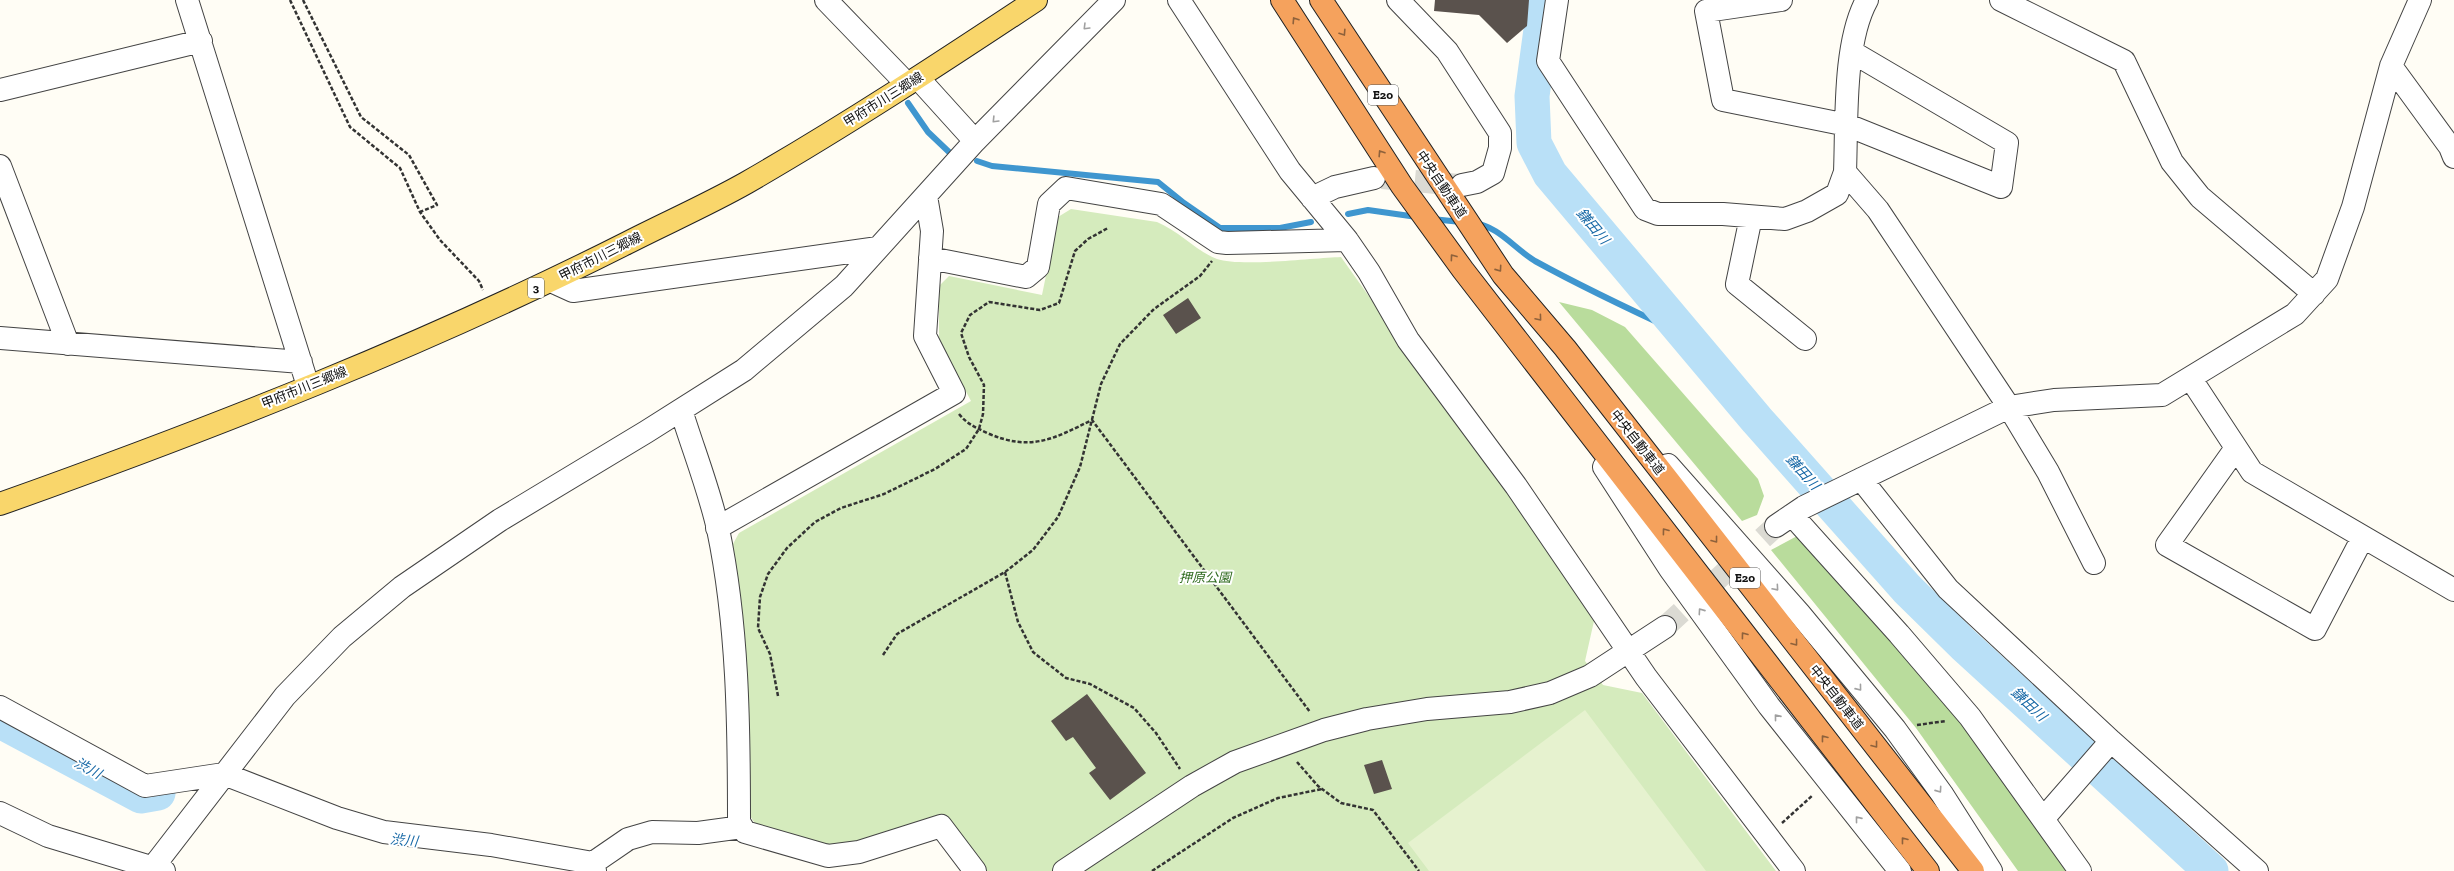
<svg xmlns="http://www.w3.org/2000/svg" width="2454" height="871" viewBox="0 0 2454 871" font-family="'Zilla Slab','Noto Sans JP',serif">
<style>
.green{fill:#d5ebbd}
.forest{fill:#b9dc9c}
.pitch{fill:#e6f2cf}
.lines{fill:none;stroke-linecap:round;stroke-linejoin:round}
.stream{stroke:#3f96cf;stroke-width:6}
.river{stroke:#b9e0f7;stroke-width:35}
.building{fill:#5a524d}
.minor-tunnel{stroke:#dbdad3;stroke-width:22;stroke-dasharray:22 11;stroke-linecap:butt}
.minor-casing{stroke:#444;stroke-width:24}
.major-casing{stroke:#222;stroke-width:24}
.highway-casing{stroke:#222;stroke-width:24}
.path{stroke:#333;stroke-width:2.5;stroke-dasharray:4 2;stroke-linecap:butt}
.minor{stroke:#fff;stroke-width:22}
.major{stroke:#f9d66b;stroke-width:22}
.highway{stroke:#f5a25d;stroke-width:22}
.oneway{stroke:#8e613b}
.oneway2{stroke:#a0a0a0}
.labels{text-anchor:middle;stroke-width:4;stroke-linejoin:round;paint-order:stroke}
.shield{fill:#fff;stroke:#585858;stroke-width:1}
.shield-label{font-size:12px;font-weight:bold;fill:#111}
.street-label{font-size:13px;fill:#111;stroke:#fff}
.park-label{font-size:13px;font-style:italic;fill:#2f6b1f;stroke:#fff}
.water-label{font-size:14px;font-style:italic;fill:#1768a6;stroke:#fff}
</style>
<rect width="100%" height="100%" fill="#fffdf5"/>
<path class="green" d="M1071,209L1157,222C1179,231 1196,251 1217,259C1240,267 1314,258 1341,257L1518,506L1594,621L1585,661L1603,685L1642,693L1776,871H986L944,819L825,852L758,828L750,816L747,690L737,611L733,544L739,533L971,401L944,350L939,337V286L949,276L1042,295L1058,217Z"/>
<path class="forest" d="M1559,302L1592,310L1625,327L1758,479L1764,496L1757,515L1742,521Z
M1799,535L1929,676L2068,871H2018L1916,728L1771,550Z"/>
<path class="pitch" d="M1585,710L1706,871H1429L1408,843Z"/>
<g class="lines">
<path class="stream" d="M908,103L928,132L949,152
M977,161L992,166L1158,182L1184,203L1220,228H1280L1311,222
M1348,214L1368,210L1417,217
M1432,219L1461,222
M1474,223C1498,226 1515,249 1535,261C1584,288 1633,311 1683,334"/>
<path class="river" d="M1545,0L1532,96L1534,143L1550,174L1757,420L1907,589L1964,645L2211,871
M0,721L141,796L158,793"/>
</g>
<path class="building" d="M1435,0H1529L1527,26L1507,43L1479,15L1434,11Z
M1188,298L1201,318L1176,334L1163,315Z
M1087,694L1146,773L1110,800L1089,773L1096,768L1073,737L1066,741L1051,721Z
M1382,760L1392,789L1374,794L1364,765Z"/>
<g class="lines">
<path class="minor-tunnel" d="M1382,178L1459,185
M1665,627L1776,526"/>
<g class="minor-casing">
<path id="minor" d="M187,0L308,386
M826,0L907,84
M1179,0L1290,171L1347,240L1369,272L1408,340L1516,486L1646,677L1794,871
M1398,0L1447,51L1500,133V148L1493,173L1477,182L1462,185
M1557,0L1548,61L1645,209L1658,214H1723L1785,219L1807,211L1837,194L1845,172
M1781,0L1706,11L1723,100L1847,125L2001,187L2007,143L1852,52
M1867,0C1843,43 1847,123 1845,172L1878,210L2009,407L2048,472L2094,563
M2001,0L2124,61L2172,162L2200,197L2314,294
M2391,66L2450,147L2454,157
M918,78L975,141
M0,90L201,41
M0,166L68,344
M1312,198L1335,187L1374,178
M1751,217L1737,284L1805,339
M930,258L1026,277L1038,267L1049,204L1066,188L1161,204L1218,242L1227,243L1347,240
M551,281L573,291L878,248
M0,338L301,362
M2191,379L2252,472L2454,590
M681,410C693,449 709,489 718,529C738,625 739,724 739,822L745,832L828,856L859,852L941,826L975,871
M2236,448L2167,545L2315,629L2363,537
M1668,465L1799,613L1895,729L1942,794L1991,871
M1604,467L1670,569L1769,706L1900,871
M1861,479L1948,589L2111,741L2257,871
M1792,515L1899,634L1970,717L2080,871
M1776,526L1804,507L2009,407L2054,400L2162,395L2295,314L2327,279L2353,207L2391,66L2420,0
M717,528L954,393L925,336L932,231L926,196
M0,707L145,786L224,774L337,818L384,832L491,845L593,863L595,871
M0,813L48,836L164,871
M2043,819L2111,741
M593,863L628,839L652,832L698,833L742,827
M150,871L285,696L342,637L402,587L500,520L646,432L744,370L844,286L975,141L1114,0
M1064,871L1192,786L1235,762L1324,730L1367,719L1427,709L1510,702L1550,693L1590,676L1665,627"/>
</g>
<g class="major-casing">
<path id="major" d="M0,504C213,428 425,345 627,243C666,223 707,205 746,183C845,126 941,63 1036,0"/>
</g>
<g class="highway-casing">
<path id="highway" d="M1282,0L1402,186L1463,270L1928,871
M1321,0L1503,275L1565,348L1973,871"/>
</g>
<path class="path" d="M290,0L350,127L400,168L420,212L440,240L479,281L483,290
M303,0L361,117L409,155L437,205L420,212
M959,414C967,424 975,427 987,433C1031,452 1053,439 1092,420L1310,712
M1005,572L1018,622L1033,652L1066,678L1090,684L1134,708L1156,733L1180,769
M883,655L897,634L1005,572L1033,550L1058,517L1080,467L1101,384L1120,344L1154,309L1200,276L1212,261
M778,696L770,654L758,628L760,597L768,574L787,548L815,522L841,508L884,494L935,469L966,449L979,429L983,414L984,385L969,357L961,333L970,315L989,302L1040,310L1059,303L1075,251L1088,239L1108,228
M1917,725L1946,721
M1297,762L1318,786L1341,803L1373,810L1419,871
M1782,823L1813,795
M1152,871L1233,818L1278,798L1322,789"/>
<use href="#minor" class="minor"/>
<use href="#major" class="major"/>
<use href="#highway" class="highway"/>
</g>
<defs><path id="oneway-chevron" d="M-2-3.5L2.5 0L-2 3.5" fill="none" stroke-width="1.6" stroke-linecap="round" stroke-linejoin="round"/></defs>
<g class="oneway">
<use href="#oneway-chevron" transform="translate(1295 20) rotate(-123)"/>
<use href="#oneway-chevron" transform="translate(1343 33) rotate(57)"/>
<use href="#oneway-chevron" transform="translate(1381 153) rotate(-123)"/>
<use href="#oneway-chevron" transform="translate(1453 257) rotate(-126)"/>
<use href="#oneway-chevron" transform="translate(1499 269) rotate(55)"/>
<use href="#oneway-chevron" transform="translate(1539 318) rotate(50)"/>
<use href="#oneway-chevron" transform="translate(1665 531) rotate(-127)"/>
<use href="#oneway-chevron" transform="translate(1715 540) rotate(52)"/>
<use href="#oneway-chevron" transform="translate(1744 635) rotate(-127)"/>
<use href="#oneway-chevron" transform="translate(1795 643) rotate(52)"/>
<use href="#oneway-chevron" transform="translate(1824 738) rotate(-128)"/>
<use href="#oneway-chevron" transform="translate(1875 745) rotate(52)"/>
<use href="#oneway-chevron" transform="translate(1904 840) rotate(-128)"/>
</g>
<g class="oneway2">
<use href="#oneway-chevron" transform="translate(1086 27) rotate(135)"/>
<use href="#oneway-chevron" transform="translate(995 120) rotate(134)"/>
<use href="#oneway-chevron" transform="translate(1776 588) rotate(49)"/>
<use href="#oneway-chevron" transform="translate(1701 611) rotate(-125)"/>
<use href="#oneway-chevron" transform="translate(1859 688) rotate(51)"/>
<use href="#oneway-chevron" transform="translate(1777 717) rotate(-129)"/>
<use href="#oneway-chevron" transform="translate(1939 790) rotate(55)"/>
<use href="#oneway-chevron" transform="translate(1858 819) rotate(-129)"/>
</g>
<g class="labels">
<g class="shield">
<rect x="1368" y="85" width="30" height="20" rx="3"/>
<rect x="528" y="278" width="16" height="20" rx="3"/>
<rect x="1730" y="568" width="30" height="20" rx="3"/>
</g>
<g class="shield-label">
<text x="1383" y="99">E20</text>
<text x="536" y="292">3</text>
<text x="1745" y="582">E20</text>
</g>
<g class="street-label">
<text transform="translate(883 99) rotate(-32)" y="5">甲府市川三郷線</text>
<text transform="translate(1442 184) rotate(56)" y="5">中央自動車道</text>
<text transform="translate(600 256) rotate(-27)" y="5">甲府市川三郷線</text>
<text transform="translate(304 387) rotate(-22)" y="5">甲府市川三郷線</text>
<text transform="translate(1638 442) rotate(52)" y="5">中央自動車道</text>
<text transform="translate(1837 697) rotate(52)" y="5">中央自動車道</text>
</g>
<g class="park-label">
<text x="1205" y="582">押原公園</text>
</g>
<g class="water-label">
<text transform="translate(1593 226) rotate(50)" y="5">鎌田川</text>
<text transform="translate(1803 472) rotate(48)" y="5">鎌田川</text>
<text transform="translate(2029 704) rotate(43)" y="5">鎌田川</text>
<text transform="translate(88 768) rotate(28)" y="5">渋川</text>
<text transform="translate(404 840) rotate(6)" y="5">渋川</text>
</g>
</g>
</svg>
